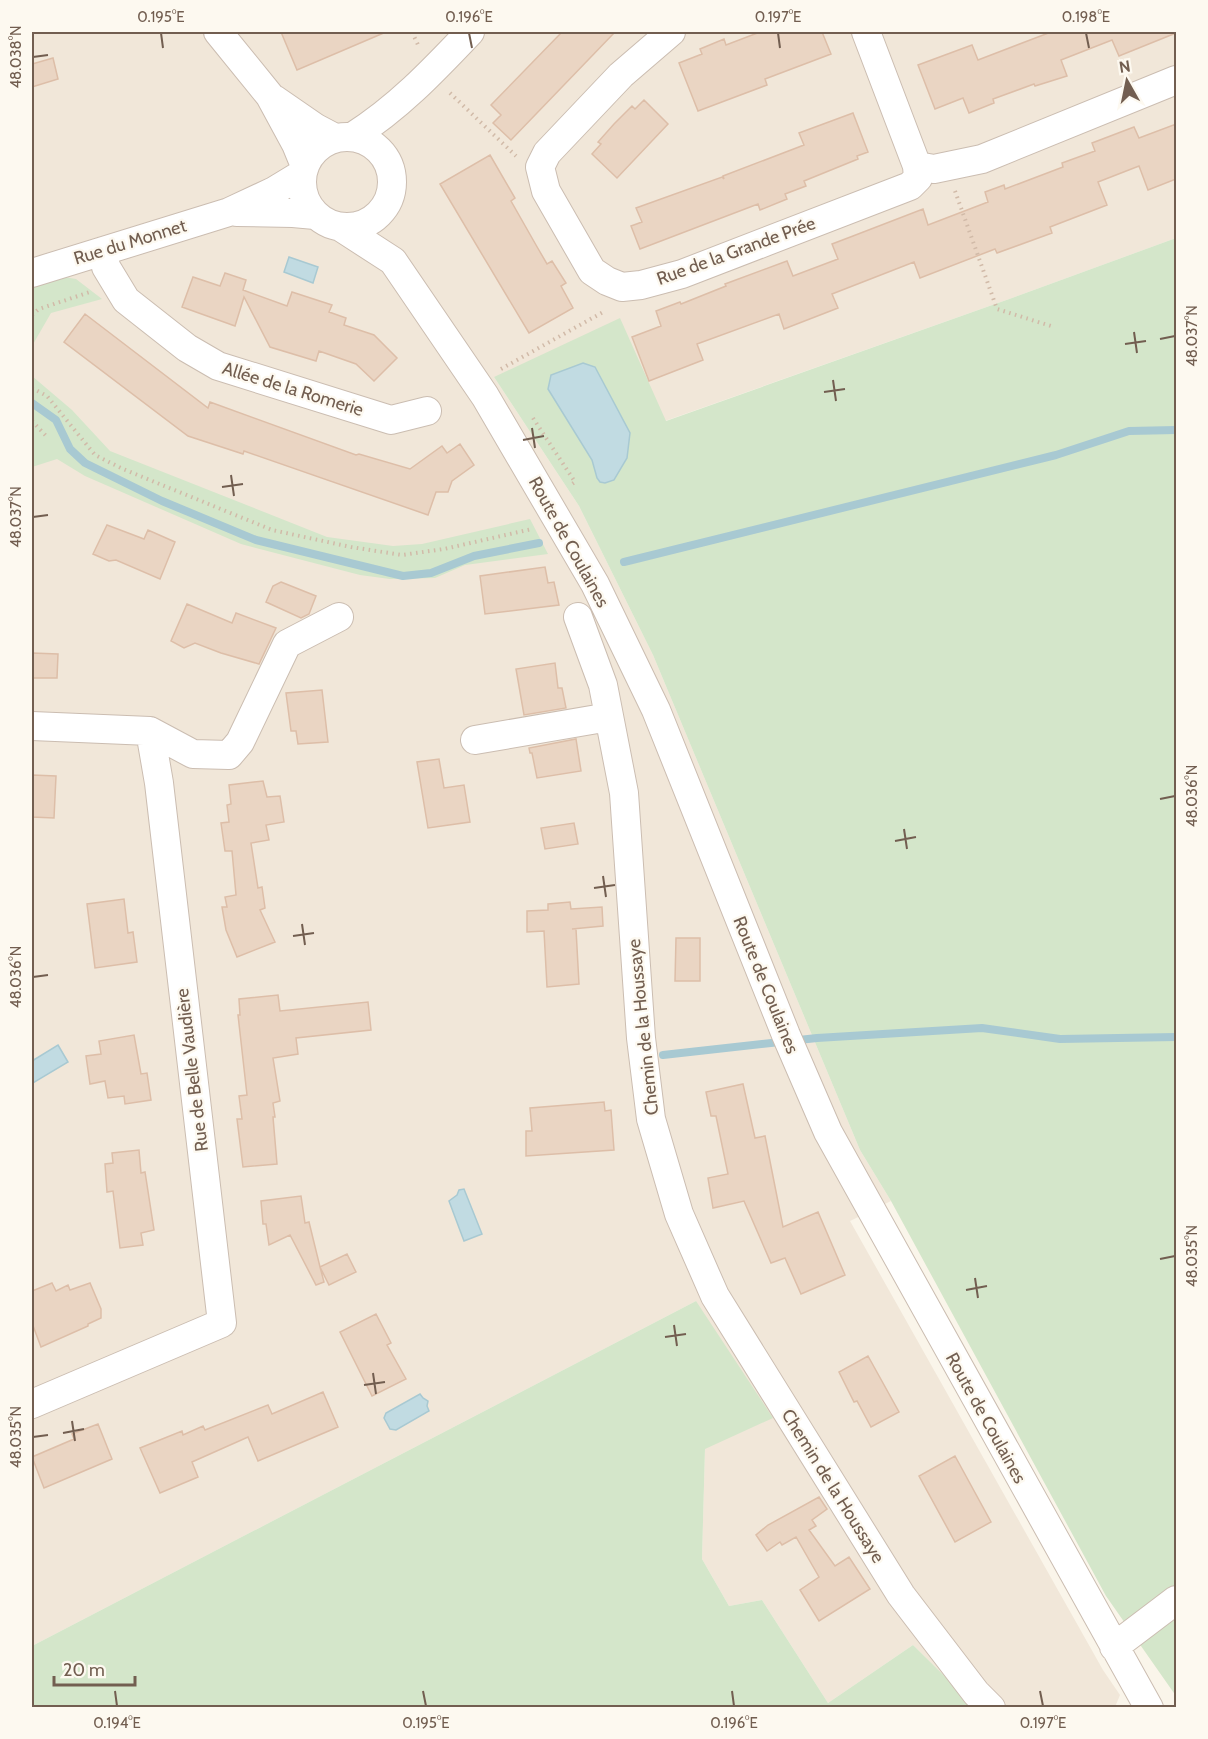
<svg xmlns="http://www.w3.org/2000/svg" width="1208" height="1739" viewBox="0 0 1208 1739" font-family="Cabin,sans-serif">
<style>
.residential{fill:#f1e7d9}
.green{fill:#d4e6ca}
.water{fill:#c1dbe2;stroke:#a8c9d2;stroke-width:1.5}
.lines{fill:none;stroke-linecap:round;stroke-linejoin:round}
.stream{stroke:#a8c9d2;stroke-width:8}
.building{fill:#ead5c3;stroke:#ddbea8;stroke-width:1.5}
.minor-casing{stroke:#cbbdb1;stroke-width:30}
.path{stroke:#d1baa8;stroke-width:4;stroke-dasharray:1.5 4.5;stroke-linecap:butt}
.minor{stroke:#fff;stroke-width:28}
.ticks{fill:none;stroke:#725e50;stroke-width:2}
.labels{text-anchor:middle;stroke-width:4.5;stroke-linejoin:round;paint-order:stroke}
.street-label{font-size:18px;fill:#725e50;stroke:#fdf9f0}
.neatline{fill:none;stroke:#725e50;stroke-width:2}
.ticks-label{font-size:15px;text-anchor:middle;fill:#725e50}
</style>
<rect width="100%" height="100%" fill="#faf5ea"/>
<path class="residential" d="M32,32H1176V238L1012,298L665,421L494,377L579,506L653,655L860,1150L891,1201L850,1221L1103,1670L1120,1695L1115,1707H976L913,1645L828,1703L762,1600L729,1606L702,1559L705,1449L696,1301L32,1646Z"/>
<path class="green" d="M1176,238V1696L1106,1596L891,1201L860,1150L653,655L579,506L494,377L620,318L666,421L1012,298Z
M52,275L76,279L102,299L51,313L32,346V282Z
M32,376L72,410L110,451L327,537L393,546L422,544L530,519L548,554L465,565L435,578L390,579L360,575L241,544L85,476L57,459L32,467Z
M696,1301L773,1418L705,1449L702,1559L729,1606L762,1600L828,1703L913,1645L976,1707L32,1708V1646Z"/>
<path class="water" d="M289,257L318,267L313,283L284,272Z
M583,363L595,367L630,433L627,458L614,480L605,483L600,482L597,478L592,460L548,389L551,375Z
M58,1045L68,1062L33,1083L32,1080V1061Z
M464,1189L482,1234L464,1241L449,1201L457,1195L459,1190Z
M420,1394L423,1398L428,1401L427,1406L429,1411L396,1430L390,1429L384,1418L386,1413Z"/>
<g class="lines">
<path class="stream" d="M32,403L56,420L70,449L85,463L162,501L256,540L403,576L431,573L474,556L539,543
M624,562L1056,455L1129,431L1176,430
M663,1055L817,1038L982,1028L1060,1039L1176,1037"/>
</g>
<path class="building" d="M281,32H386L297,70Z
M562,32H615L511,140L493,123L501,115L491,105Z
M760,32H822L831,54L765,79L767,85L698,111L679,63L702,54L700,49L724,39L726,45Z
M1051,32L1176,33L1119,56L1112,40L1061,60L1067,76L1035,86L1034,84L993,99L994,103L969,113L963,98L935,109L918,65L972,45L978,60Z
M53,58L58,79L32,87V64Z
M644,100L668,124L617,178L592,154L601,144L598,142L614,124L632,106L635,109Z
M853,113L868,152L857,156L858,159L804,181L806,186L785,194L787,199L760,210L758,204L640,249L631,226L642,222L636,208L722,177L724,179L723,176L804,145L799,133Z
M1176,124V179L1148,190L1139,166L1098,182L1107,205L1050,227L1052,233L997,253L995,249L920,278L914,262L832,294L838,308L784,329L779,314L697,344L703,360L649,381L632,337L661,326L656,311L680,302L681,304L726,286L725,284L787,261L793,276L838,259L832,244L853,236L923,209L928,225L988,202L985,192L1004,185L1005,189L1063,167L1062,163L1095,151L1092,143L1134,127L1139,138Z
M490,155L515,198L511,201L536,245L547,264L552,261L566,283L561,286L573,308L529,333L440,184Z
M225,273L246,280L243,290L287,306L292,292L332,305L329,312L346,318L344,325L374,335L397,358L374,381L356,364L319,351L316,361L270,347L244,297L235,326L182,307L193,277L220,286Z
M85,314L208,408L210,402L356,455L359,454L410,469L442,446L447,453L460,444L474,465L452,481L448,492H436L428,515L244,451L243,454L188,436L64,342Z
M107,525L144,539L148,530L175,542L160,579L116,560L109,561L93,554Z
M545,567L548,583L554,582L559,605L485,614L480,576Z
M281,582L316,596L309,614L301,618L266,602L273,586Z
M187,604L232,623L236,613L276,628L259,664L221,653L195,643L184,648L171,641Z
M32,653L58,654L57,678H32Z
M555,663L558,688H562L566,708L524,715L516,669Z
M322,690L328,742L298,744L296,731H291L286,693Z
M576,739L581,771L537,778L532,753H530L529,748Z
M439,759L444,788L464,785L470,822L428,828L417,762Z
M32,775L56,776L54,818L32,817Z
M263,781L267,797L280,796L284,822L266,825L269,840L251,843L258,888L262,887L265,908L260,910L275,942L237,957L226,930L222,907H227L225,897L236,895L232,851H225L221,823L229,822L227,805L231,804L229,785Z
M574,823L578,844L545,849L541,828Z
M124,899L128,933L133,932L137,962L95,968L87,904Z
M570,902L571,909L602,907L603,926L572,929H576L579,984L547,987L544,931L527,932V911L548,910V904Z
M676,938H700V981H675Z
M278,995L280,1011L368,1002L371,1030L296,1038L298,1054L273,1058L280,1101L273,1103L275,1117H273L277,1164L243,1167L237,1119H242L239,1096L247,1095L238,1015H240L239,999Z
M134,1035L141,1074L147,1073L151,1100L125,1104L124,1096L108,1098L105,1081L90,1084L86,1056L101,1054L99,1041Z
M743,1084L755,1138L765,1136L783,1227L818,1212L845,1275L801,1294L785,1258L771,1263L744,1201L713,1208L708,1178L728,1174L716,1116H711L706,1092Z
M604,1102L605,1111L611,1110L614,1150L526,1156V1131H532L530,1108Z
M139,1150L141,1173L145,1172L154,1230L141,1233L143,1245L120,1248L113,1191L107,1192L105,1164L113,1163L112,1153Z
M301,1196L305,1223L309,1222L320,1267L347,1254L356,1272L329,1285L320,1267L324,1282L316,1285L290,1235L269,1245L266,1224H263L261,1201Z
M52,1283L56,1291L68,1285L70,1290L90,1283L101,1309V1318L88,1324V1326L41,1347L32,1323V1291Z
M376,1314L391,1343L387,1345L406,1379L372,1396L340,1332Z
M868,1356L899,1412L871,1427L857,1401L854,1402L839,1372Z
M323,1392L338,1427L258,1461L248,1437L192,1462L198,1477L160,1493L140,1448L182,1431L183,1435L203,1426L205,1430L268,1405L272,1414Z
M98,1424L112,1459L44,1488L32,1457L74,1439L72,1434Z
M955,1456L991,1522L955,1542L919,1476Z
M819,1497L827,1509L812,1520L816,1526L809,1530L835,1566L849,1557L870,1589L819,1621L800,1590L819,1577L796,1537L782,1545L780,1542L767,1551L756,1535L768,1525Z"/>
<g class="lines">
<g class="minor-casing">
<path id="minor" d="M218,32L270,96L296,144L305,166
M671,32L621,75L547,153L540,167L546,191L592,271L607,281L622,287L641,285L682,274L910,186L918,178L917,166L866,32
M274,99L316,128L335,138
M302 182a45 45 0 1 1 90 0a45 45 0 1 1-90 0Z
M352,137C398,108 433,71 470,32
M917,166L934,169L982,159L1176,80
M237,212L293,213L315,215
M342,228L393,261L485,396L595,584L656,710L786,1035L828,1132L1149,1708
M103,251L106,267L126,300L187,348L218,366L391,420L427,411
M32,273L229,212L274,191L302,174
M578,617L603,685L624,793L641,1038L651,1119L679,1214L715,1296L901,1595L976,1693L991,1708
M32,726L150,731L159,783L222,1323L32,1404
M150,731L193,754L229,755L240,742L287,644L339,617
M475,740L609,717
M1114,1647L1176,1600"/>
</g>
<path class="path" d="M412,32L419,47
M450,93L516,156
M955,191L997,309L1051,326
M32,315L39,309L90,292
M501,369L605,311
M32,388L47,396L95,455L123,469L272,530L351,547L402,555L444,549L532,529
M533,418L575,482L569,486
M32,421L48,438"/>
<use href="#minor" class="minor"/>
</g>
<path class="ticks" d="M161,33L163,48M469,33L472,48M778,33L780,48M1086,33L1089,48M33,57L48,55M1134,332L1137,353M1160,339L1175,336M1125,344L1146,341M833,380L836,401M824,392L845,389M532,428L535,448M523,440L544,436M231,475L234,496M222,487L243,484M33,517L48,515M1160,799L1175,796M904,829L907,849M895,841L916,837M603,876L606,897M594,888L615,885M302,924L305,945M293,936L314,933M33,977L48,975M1160,1259L1175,1256M975,1278L978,1298M966,1290L987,1286M674,1325L677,1346M665,1337L686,1334M373,1373L376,1394M364,1385L385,1382M72,1421L75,1441M63,1433L84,1429M33,1437L48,1435M115,1691L117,1706M423,1691L426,1706M732,1691L734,1706M1040,1691L1043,1706"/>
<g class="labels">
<g class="street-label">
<text transform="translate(130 242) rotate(-17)" y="6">Rue du Monnet</text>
<text transform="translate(736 251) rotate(-20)" y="6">Rue de la Grande Prée</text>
<text transform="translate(293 389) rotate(17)" y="6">Allée de la Romerie</text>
<text transform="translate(569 542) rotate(61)" y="6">Route de Coulaines</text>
<text transform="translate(766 985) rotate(68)" y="6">Route de Coulaines</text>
<text transform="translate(643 1027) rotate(-96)" y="6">Chemin de la Houssaye</text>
<text transform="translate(192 1070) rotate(-97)" y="6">Rue de Belle Vaudière</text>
<text transform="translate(986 1418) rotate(61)" y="6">Route de Coulaines</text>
<text transform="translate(833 1486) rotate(58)" y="6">Chemin de la Houssaye</text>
</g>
</g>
<rect width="1208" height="1739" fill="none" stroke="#fdf9f0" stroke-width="66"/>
<g transform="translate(1127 81) rotate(351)" stroke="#fdf9f0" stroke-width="4.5" paint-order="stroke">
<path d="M0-4.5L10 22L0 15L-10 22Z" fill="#725e50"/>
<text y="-9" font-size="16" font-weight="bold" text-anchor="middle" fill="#725e50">N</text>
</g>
<path d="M54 1676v9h81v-9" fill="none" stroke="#725e50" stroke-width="3"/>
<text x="63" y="1676" font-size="18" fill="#725e50" stroke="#fdf9f0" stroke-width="4.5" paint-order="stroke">20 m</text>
<rect x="33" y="33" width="1142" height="1673" class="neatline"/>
<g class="ticks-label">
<text x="161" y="22">0.195°E</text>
<text x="469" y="22">0.196°E</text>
<text x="778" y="22">0.197°E</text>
<text x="1086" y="22">0.198°E</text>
<text transform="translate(16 57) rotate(-90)" y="5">48.038°N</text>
<text transform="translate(1192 336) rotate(-90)" y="5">48.037°N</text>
<text transform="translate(16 517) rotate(-90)" y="5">48.037°N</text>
<text transform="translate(1192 796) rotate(-90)" y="5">48.036°N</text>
<text transform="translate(16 977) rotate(-90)" y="5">48.036°N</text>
<text transform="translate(1192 1256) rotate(-90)" y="5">48.035°N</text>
<text transform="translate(16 1437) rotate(-90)" y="5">48.035°N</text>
<text x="117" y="1728">0.194°E</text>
<text x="426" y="1728">0.195°E</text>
<text x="734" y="1728">0.196°E</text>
<text x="1043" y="1728">0.197°E</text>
</g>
</svg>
